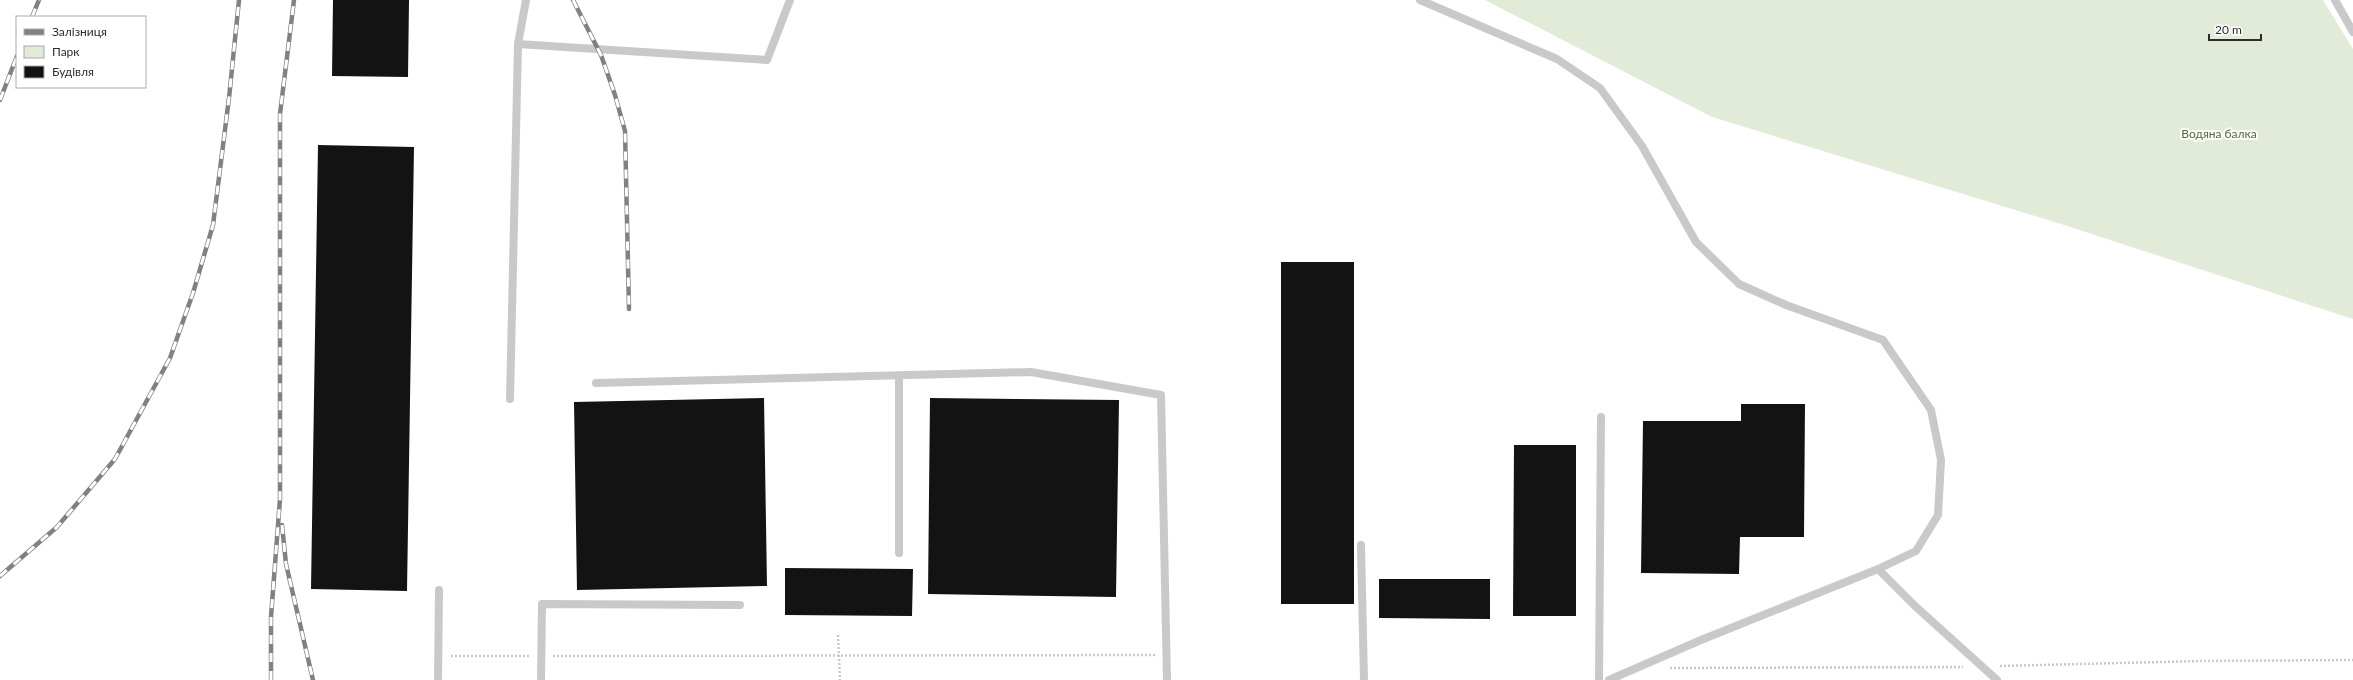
<svg xmlns="http://www.w3.org/2000/svg" width="2353" height="680" viewBox="0 0 2353 680" font-family="Lato,sans-serif">
<style>
.green{fill:#e1ebd7}
.building{fill:#131313}
.lines{fill:none;stroke-linecap:round;stroke-linejoin:round}
.path{stroke:#c9c9c9;stroke-width:2.5;stroke-dasharray:2 2;stroke-linecap:butt}
.service{stroke:#c9c9c9;stroke-width:8}
.rail-casing{stroke:#818181;stroke-width:4.5}
.rail{stroke:#fff;stroke-width:3;stroke-dasharray:9;stroke-linecap:butt}
.labels{text-anchor:middle;stroke-width:4;stroke-linejoin:round;paint-order:stroke}
.park-label{font-size:12px;fill:#4d6b36;stroke:#fff}
</style>
<rect width="100%" height="100%" fill="#fff"/>
<path class="green" d="M1485,0H2323L2353,49V319L2061,224L1712,117Z"/>
<path class="building" d="M333,0H409L408,77L332,76Z
M318,145L414,147L407,591L311,589Z
M1281,262H1354V604H1281Z
M764,398L767,586L577,590L574,402Z
M930,398L1119,400L1116,597L928,594Z
M1741,404H1805L1804,537H1740L1739,574L1641,573L1643,421H1741Z
M1514,445H1576V616H1513Z
M785,568L913,569L912,616L785,615Z
M1379,579H1490V619L1379,618Z"/>
<g class="lines">
<path class="path" d="M838,635L840,680
M451,656H530
M553,656L1156,655
M2000,666L2201,661L2353,660
M1670,668L1963,667"/>
<path class="service" d="M526,0L518,44L767,60L790,0
M1420,0L1557,59L1600,88L1642,146L1696,242L1739,284L1786,305L1883,340L1931,410L1941,460L1938,515L1916,551L1878,569L1915,606L1997,680
M2335,0L2353,32
M596,383L1031,372L1161,395L1167,680
M510,399L518,44
M1361,545L1364,680
M899,553V375
M438,680L439,590
M541,680L542,604L740,605
M1599,680L1601,417
M1609,680L1701,640L1878,569"/>
<g class="rail-casing">
<path id="rail" d="M573,0L601,55L615,95L625,131L629,309
M32,17L39,0
M0,100L17,56
M282,525L286,564L313,680
M0,576L57,527L115,459L170,358L193,293L213,225L229,98L239,0
M271,680V617L280,499V114L294,0"/>
</g>
<use href="#rail" class="rail"/>
</g>
<g class="labels">
<g class="park-label">
<text x="2219" y="138">Водяна балка</text>
</g>
</g>
<rect x="16" y="16" width="130" height="72" fill="#ffffff" stroke="#ababab"/>
<rect x="24" y="29" width="20" height="6" fill="#818181" stroke="#ababab"/>
<text x="52" y="36" font-size="12" fill="#2c2c2c">Залізниця</text>
<rect x="24" y="46" width="20" height="12" fill="#e1ebd7" stroke="#ababab"/>
<text x="52" y="56" font-size="12" fill="#2c2c2c">Парк</text>
<rect x="24" y="66" width="20" height="12" fill="#131313" stroke="#ababab"/>
<text x="52" y="76" font-size="12" fill="#2c2c2c">Будівля</text>
<path d="M2209 34v6h52v-6" fill="none" stroke="#2c2c2c" stroke-width="2"/>
<text x="2215" y="34" font-size="12" fill="#2c2c2c" stroke="#ffffff" stroke-width="3" paint-order="stroke">20 m</text>
</svg>
